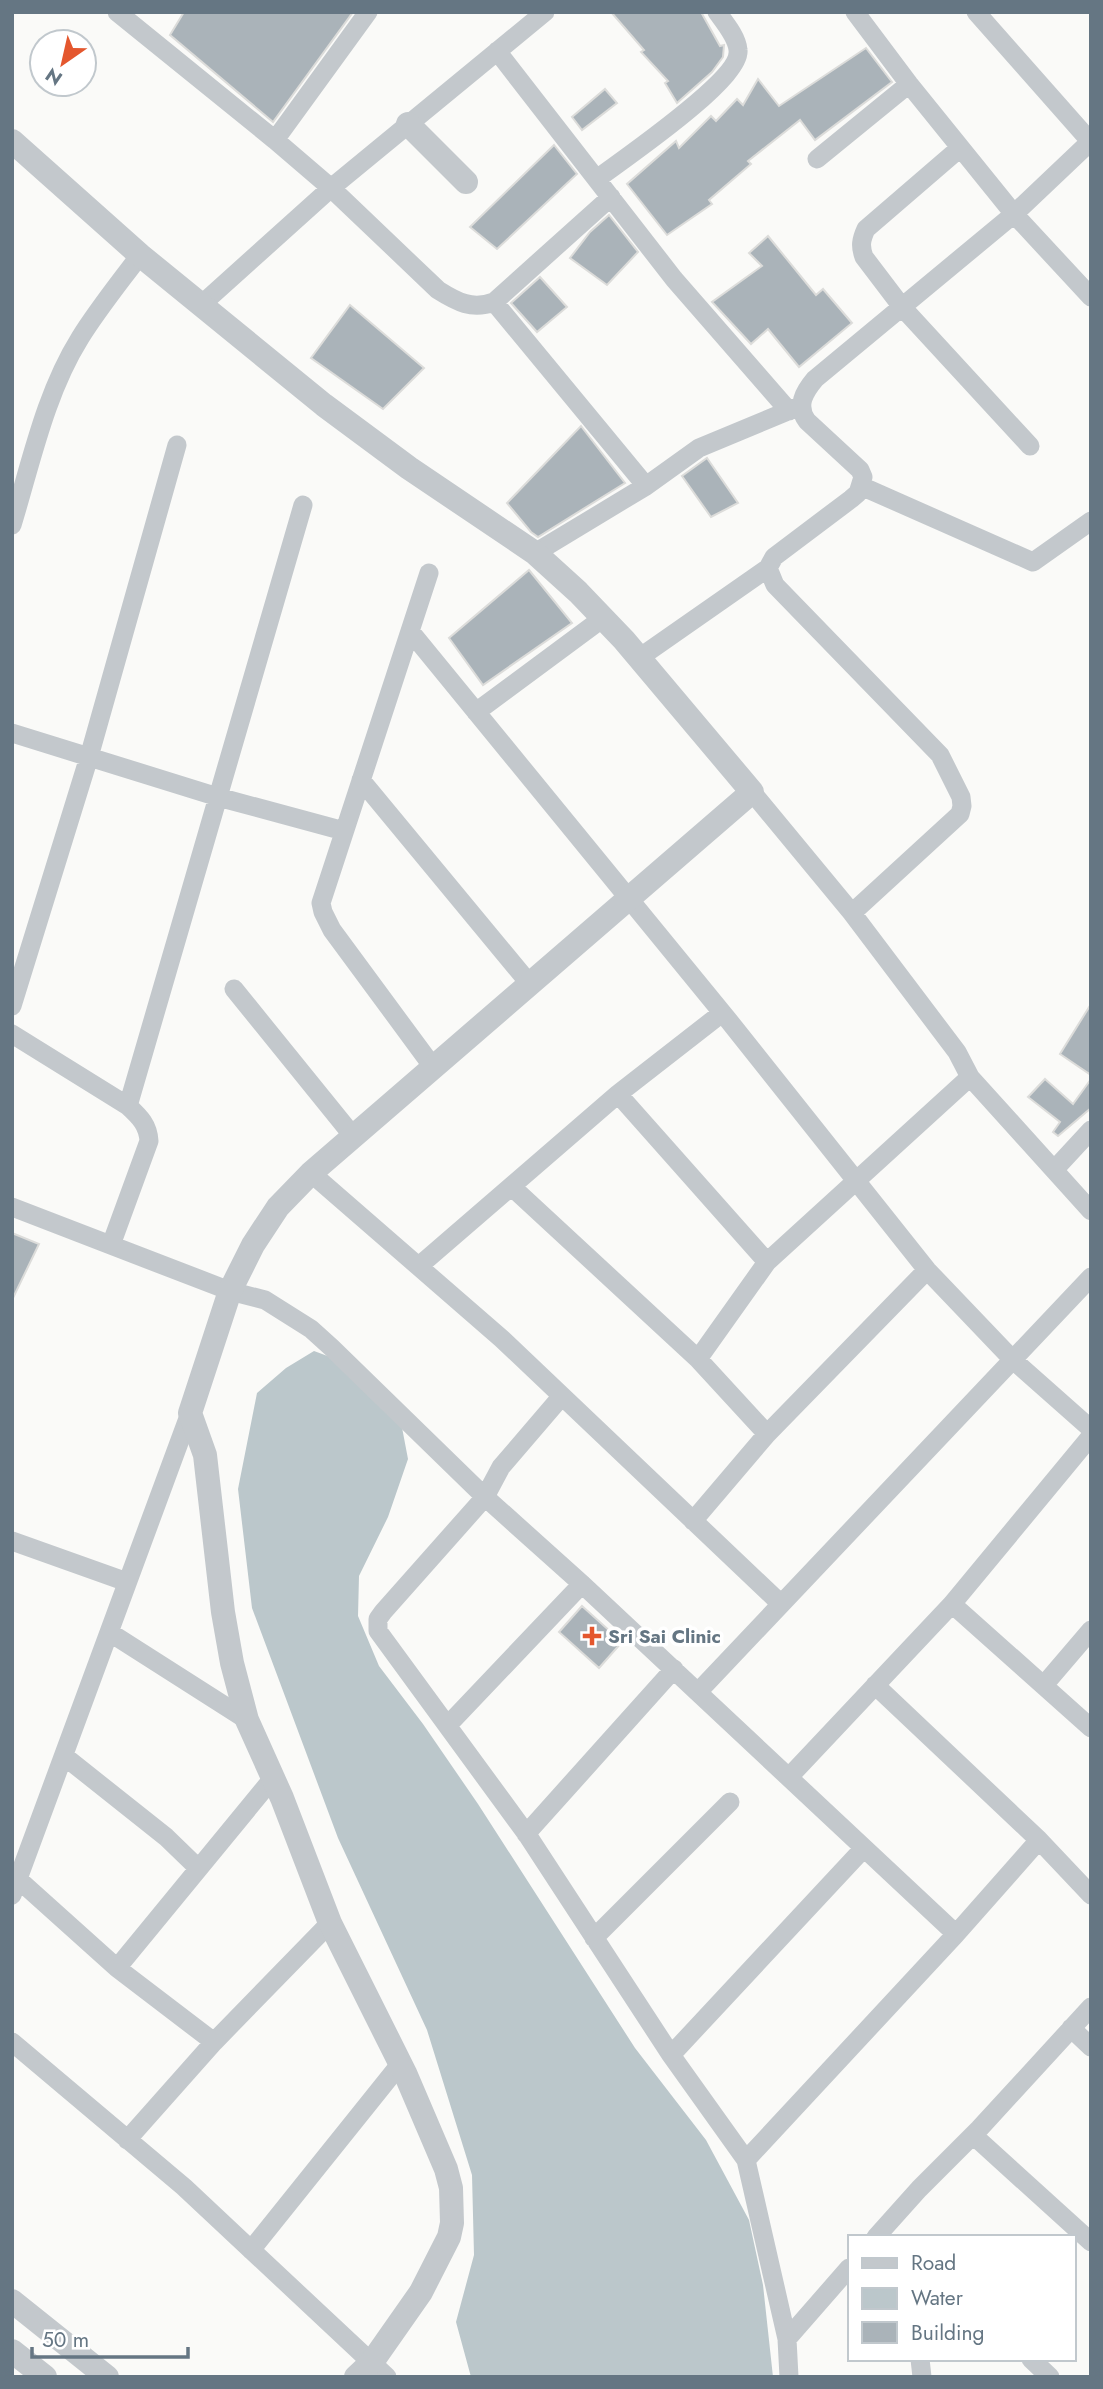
<svg xmlns="http://www.w3.org/2000/svg" width="1103" height="2389" viewBox="0 0 1103 2389" font-family="Jost,sans-serif">
<style>
.water{fill:#bbc7cb}
.building{fill:#aab3b9;stroke:#dcdcda;stroke-width:2}
.lines{fill:none;stroke-linecap:round;stroke-linejoin:round}
.minor{stroke:#c3c8cc;stroke-width:19}
.tertiary{stroke:#c3c8cc;stroke-width:24}
.poi-dot{fill:#e4572e;stroke:#fff;stroke-width:2.5}
.labels{text-anchor:middle;stroke-width:7;stroke-linejoin:round;paint-order:stroke}
.poi-label{font-size:19px;font-weight:bold;fill:#657683;stroke:#fff;text-anchor:start}
</style>
<rect width="100%" height="100%" fill="#fafaf8"/>
<path class="water" d="M314,1351L341,1361L400,1417L408,1459L388,1517L359,1576L358,1616L379,1666L423,1724L478,1804L635,2048L706,2140L749,2220L763,2285L773,2377H471L456,2322L474,2255L472,2175L427,2030L338,1838L252,1608L238,1489L257,1393L286,1368Z"/>
<path class="building" d="M184,12H353L273,122L170,35Z
M611,12H701L720,46L724,45L723,57L712,72L677,103L665,83L668,81L641,52L644,50Z
M866,48L892,82L815,140L800,120L748,161L751,164L709,200L712,204L667,235L627,184L676,141L679,148L711,116L716,121L737,99L743,105L758,79L779,106Z
M605,89L617,103L582,130L572,117Z
M554,145L577,174L497,249L470,227Z
M609,215L638,252L607,285L570,258L590,232Z
M768,236L816,295L823,289L852,323L799,367L768,329L751,344L712,302L762,266L749,253Z
M540,277L567,307L537,332L511,303Z
M350,305L424,368L383,409L311,358Z
M581,426L625,483L538,537L531,532L507,503Z
M707,458L738,503L711,517L682,476Z
M529,570L572,623L483,685L449,638Z
M1091,1004V1075L1060,1054Z
M1045,1079L1073,1104L1091,1079V1108L1058,1136L1053,1132L1060,1122L1028,1097Z
M12,1233L39,1244L12,1300Z
M582,1606L622,1642L599,1668L559,1632Z"/>
<g class="lines">
<path class="minor" d="M117,12L275,140L331,188L438,290C457,302 472,310 494,302L611,197
M855,12L909,84L1014,214L1091,297
M976,12L1090,141
M497,51L674,279L789,411
M275,140L368,12
M960,148L866,229C861,240 860,246 864,257L902,307L1030,446
M817,159L909,84
M597,179C622,160 742,79 738,50C737,37 725,23 717,12
M494,302L646,486
M201,305L331,188L545,12
M861,486L1033,562L1091,521
M12,525C31,463 45,394 80,338C98,309 120,282 140,255
M535,553L646,486L699,448L800,406
M429,573L321,903L323,912L332,930L433,1067
M410,631L729,1021L927,1270L1012,1359L1091,1429
M639,658L768,568
M476,712L603,618
M12,733L218,797L344,831
M361,780L529,983
M752,792L852,913L957,1052L970,1077L1091,1211
M852,913L960,814L962,806L961,797L940,755L775,585L768,568L774,557L851,499L858,493L863,477L860,470L807,421C796,406 804,392 815,379L1014,214L1091,141
M234,989L353,1136
M12,1006L89,757L177,445
M12,1034L128,1106C140,1117 148,1125 149,1141L111,1245
M618,1094L767,1262
M128,1106L303,505
M1054,1170L1091,1130
M311,1173L502,1339L781,1604
M512,1187L698,1359L767,1434
M12,1207L230,1291L265,1300L311,1329L332,1348L485,1497L582,1584L956,1934
M419,1266L618,1094L722,1013
M698,1359L767,1262L970,1077
M561,1397L501,1467L485,1497L383,1612L378,1619V1631L528,1836L671,2055L746,2160L787,2339L789,2377
M693,1521L767,1434L927,1270
M12,1541L127,1582
M952,1604L1091,1728
M109,1632L247,1720
M875,1685L1039,1840L1091,1895
M1044,1685L1091,1630
M698,1692L1091,1277
M448,1725L582,1584
M64,1756L166,1837L198,1868
M789,1777L952,1604L1091,1436
M526,1834L674,1669
M19,1880L117,1968L214,2042
M12,1895L190,1413
M594,1938L730,1802
M117,1968L273,1778
M1071,2028L1091,2047
M12,2042L184,2187L387,2377
M671,2055L864,1848
M973,2135L1091,2242
M127,2140L214,2042L330,1923
M746,2160L956,1934L1039,1840
M876,2237L919,2189L979,2129L1091,2007
M251,2250L401,2063
M787,2339L849,2268
M920,2359L922,2377
M1031,2359L1050,2377"/>
<path class="tertiary" d="M408,124L466,182
M12,141L140,255L324,405L409,468L535,553L578,592L624,640L752,792L311,1173L278,1207L253,1245L230,1291L190,1413L205,1455L223,1612L232,1663L247,1720L282,1798L330,1923L405,2073L446,2169L451,2188L452,2223L449,2237L421,2292L372,2362L356,2377
M12,2301L107,2377
M12,2351L45,2377"/>
</g>
<path class="poi-dot" d="M588.5 1625.5h7v7h7v7h-7v7h-7v-7h-7v-7h7z"/>
<g class="labels">
<g class="poi-label">
<text x="608" y="1643">Sri Sai Clinic</text>
</g>
</g>
<rect width="1103" height="2389" fill="none" stroke="#657683" stroke-width="28"/>
<rect x="848" y="2235" width="228" height="126" fill="#ffffff" stroke="#c1c8cd" stroke-width="2"/>
<rect x="862" y="2258" width="35" height="10" fill="#c3c8cc" stroke="#c1c8cd" stroke-width="2"/>
<text x="911" y="2270" font-size="21" fill="#657683">Road</text>
<rect x="862" y="2288" width="35" height="21" fill="#bbc7cb" stroke="#c1c8cd" stroke-width="2"/>
<text x="911" y="2305" font-size="21" fill="#657683">Water</text>
<rect x="862" y="2322" width="35" height="21" fill="#aab3b9" stroke="#c1c8cd" stroke-width="2"/>
<text x="911" y="2340" font-size="21" fill="#657683">Building</text>
<g transform="translate(63 63) rotate(214)"><circle r="33" fill="#ffffff" stroke="#c1c8cd" stroke-width="2"/>
<path d="M0-5L12 26L0 18L-12 26Z" fill="#e4572e"/>
<text y="-10" font-size="19" font-weight="bold" text-anchor="middle" fill="#657683">N</text>
</g>
<path d="M32 2347v10h156v-10" fill="none" stroke="#657683" stroke-width="3.5"/>
<text x="42" y="2347" font-size="21" fill="#657683" stroke="#ffffff" stroke-width="5" paint-order="stroke">50 m</text>
</svg>
